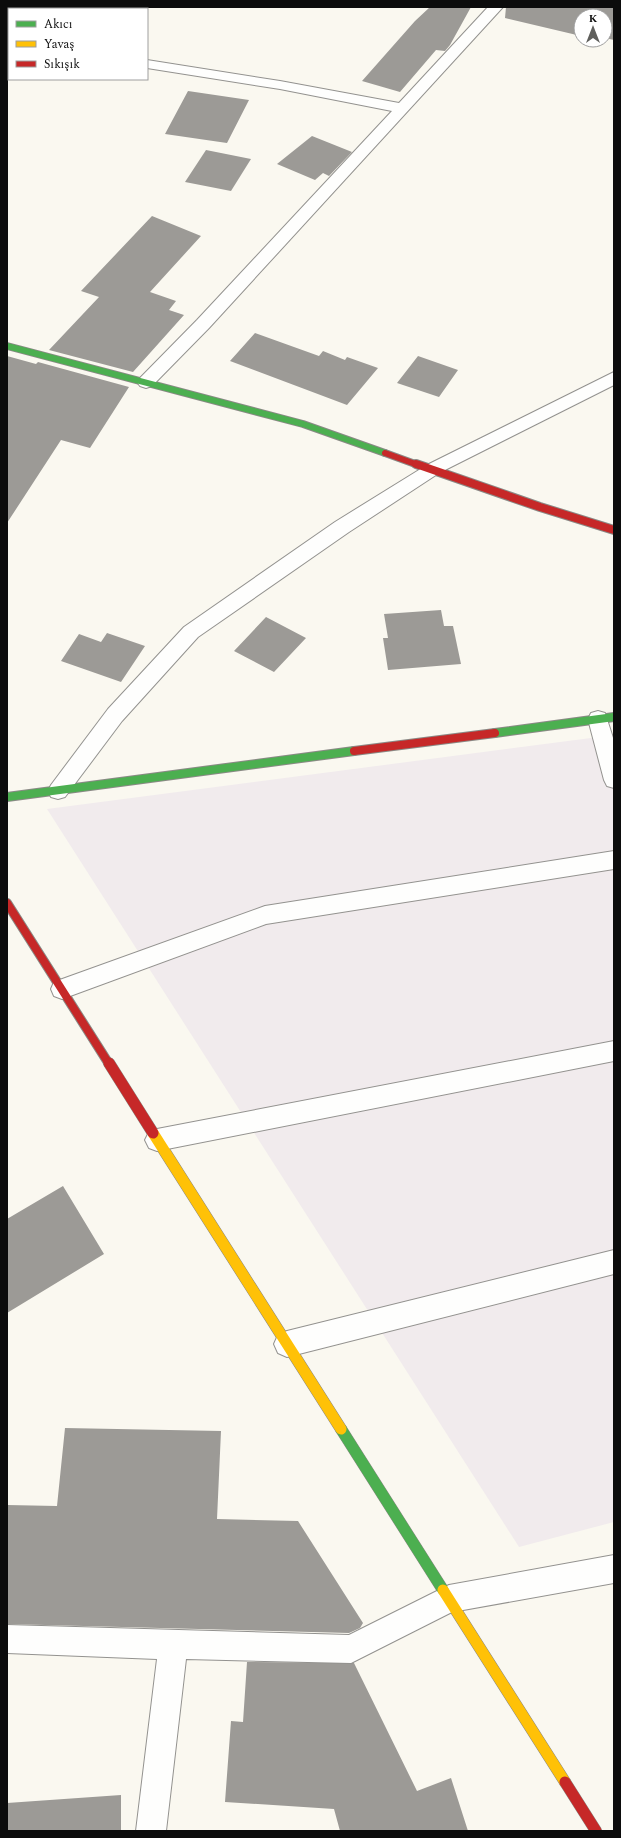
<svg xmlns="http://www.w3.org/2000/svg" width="621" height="1838" viewBox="0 0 621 1838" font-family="Spectral,serif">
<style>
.industrial{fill:#f1ebed}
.building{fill:#9c9a96}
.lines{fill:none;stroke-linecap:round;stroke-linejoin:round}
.lane-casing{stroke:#93928f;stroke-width:2}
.street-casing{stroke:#93928f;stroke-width:2}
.fast-far2-casing{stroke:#8a8985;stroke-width:8}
.fast-far1-casing{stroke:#8a8985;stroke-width:10}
.fast-casing{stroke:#8a8985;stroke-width:12}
.slow-casing{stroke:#8a8985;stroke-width:12}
.jam-far2-casing{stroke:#8a8985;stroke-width:8}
.jam-far1-casing{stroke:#8a8985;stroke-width:10}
.jam-casing{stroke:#8a8985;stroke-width:12}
.lane{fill:#fefefd;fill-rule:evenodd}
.street{fill:#fefefd;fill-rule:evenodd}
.fast-far2{stroke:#4caf50;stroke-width:6}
.fast-far1{stroke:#4caf50;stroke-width:8}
.fast{stroke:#4caf50;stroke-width:11}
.slow{stroke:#ffc107;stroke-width:11}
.jam-far2{stroke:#c62828;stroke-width:6}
.jam-far1{stroke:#c62828;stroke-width:8}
.jam{stroke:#c62828;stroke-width:11}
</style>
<rect width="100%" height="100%" fill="#faf8f0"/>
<path class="industrial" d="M614,735V1522L519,1547L47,809Z"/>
<path class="building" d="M430,7H471L450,45L445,51L436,50L400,92L362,81L415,21Z
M506,7H614V40L605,38V16H581V36L505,18Z
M188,91L249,100L227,143L165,134Z
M312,136L352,152L329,176L323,173L315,180L277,164Z
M206,150L251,159L231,191L185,182Z
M152,216L201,236L150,292L176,301L169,310L184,315L133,372L49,350L99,297L81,291Z
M255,333L319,356L323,351L345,360L347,357L378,368L347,405L230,361Z
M7,356L36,364L38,362L129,387L90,448L61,440L7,523Z
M418,356L458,370L439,397L397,383Z
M441,610L444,626H453L461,664L388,670L383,638H388L384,614Z
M266,617L306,638L274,672L234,651Z
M107,633L145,646L121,682L61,661L79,634L101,642Z
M63,1186L104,1254L7,1313V1219Z
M65,1428L221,1431L217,1519L298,1521L363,1623L360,1628L349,1633L7,1624V1505L57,1506Z
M247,1662L354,1663L417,1791L451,1778L468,1831H340L334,1809L225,1802L231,1721L243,1722Z
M121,1795V1831H7V1803Z"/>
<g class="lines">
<g class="lane-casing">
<path id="lane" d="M598,711L605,713L614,741V788L607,786L604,780L588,719L591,713Z
M614,851V869L266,924L62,999L54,996L51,989L54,982L265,906Z
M614,1041V1061L157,1151L149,1148L145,1140L149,1132L157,1129Z
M614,1250V1274L287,1357L278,1353L274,1344L278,1335L287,1331Z"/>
</g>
<g class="street-casing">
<path id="street" d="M488,7H503L209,328L152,386L146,388L140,386L137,382L140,378L197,320L392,111L280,89L147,68V60L280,81L399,103Z
M7,38H9V46H7Z
M614,372V385L439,473L349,532L198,637L122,721L65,797L58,799L51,797L48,791L51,785L108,709L184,627L335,522L427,465Z
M614,1555V1583L452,1612L351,1663L186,1659L166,1831H136L157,1659L7,1653V1625L349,1635L449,1585Z"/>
</g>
<g class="fast-far2-casing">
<path id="fast-far2" d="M7,346L303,424L385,453"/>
</g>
<g class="fast-far1-casing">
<path id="fast-far1" d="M495,733L614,717
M7,797L354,751"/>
</g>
<g class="fast-casing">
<path id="fast" d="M341,1429L443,1590"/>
</g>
<g class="slow-casing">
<path id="slow" d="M153,1133L341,1429
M443,1590L565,1782"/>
</g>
<g class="jam-far2-casing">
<path id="jam-far2" d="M385,453L418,465"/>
</g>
<g class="jam-far1-casing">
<path id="jam-far1" d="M416,464L540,507L614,530
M354,751L495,733
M7,903L109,1064"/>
</g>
<g class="jam-casing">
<path id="jam" d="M109,1063L153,1133
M565,1782L596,1831"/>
</g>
<use href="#lane" class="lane"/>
<use href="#street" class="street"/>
<use href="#fast-far2" class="fast-far2"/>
<use href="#fast-far1" class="fast-far1"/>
<use href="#fast" class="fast"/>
<use href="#slow" class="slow"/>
<use href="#jam-far2" class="jam-far2"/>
<use href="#jam-far1" class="jam-far1"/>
<use href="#jam" class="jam"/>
</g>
<rect width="621" height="1838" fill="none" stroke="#0c0c0c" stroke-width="16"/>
<rect x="8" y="8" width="140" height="72" fill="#ffffff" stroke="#9e9e9e"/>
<rect x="16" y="21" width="20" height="6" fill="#4caf50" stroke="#9e9e9e"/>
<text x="44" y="28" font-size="12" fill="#0c0c0c">Akıcı</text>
<rect x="16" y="41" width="20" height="6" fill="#ffc107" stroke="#9e9e9e"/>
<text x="44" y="48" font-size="12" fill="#0c0c0c">Yavaş</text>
<rect x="16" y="61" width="20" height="6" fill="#c62828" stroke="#9e9e9e"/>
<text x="44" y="68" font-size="12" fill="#0c0c0c">Sıkışık</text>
<g transform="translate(593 28)"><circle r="19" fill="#ffffff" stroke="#9e9e9e"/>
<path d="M0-3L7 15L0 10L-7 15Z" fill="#5f5f5c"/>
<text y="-6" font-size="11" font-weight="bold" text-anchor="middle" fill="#0c0c0c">K</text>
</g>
</svg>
